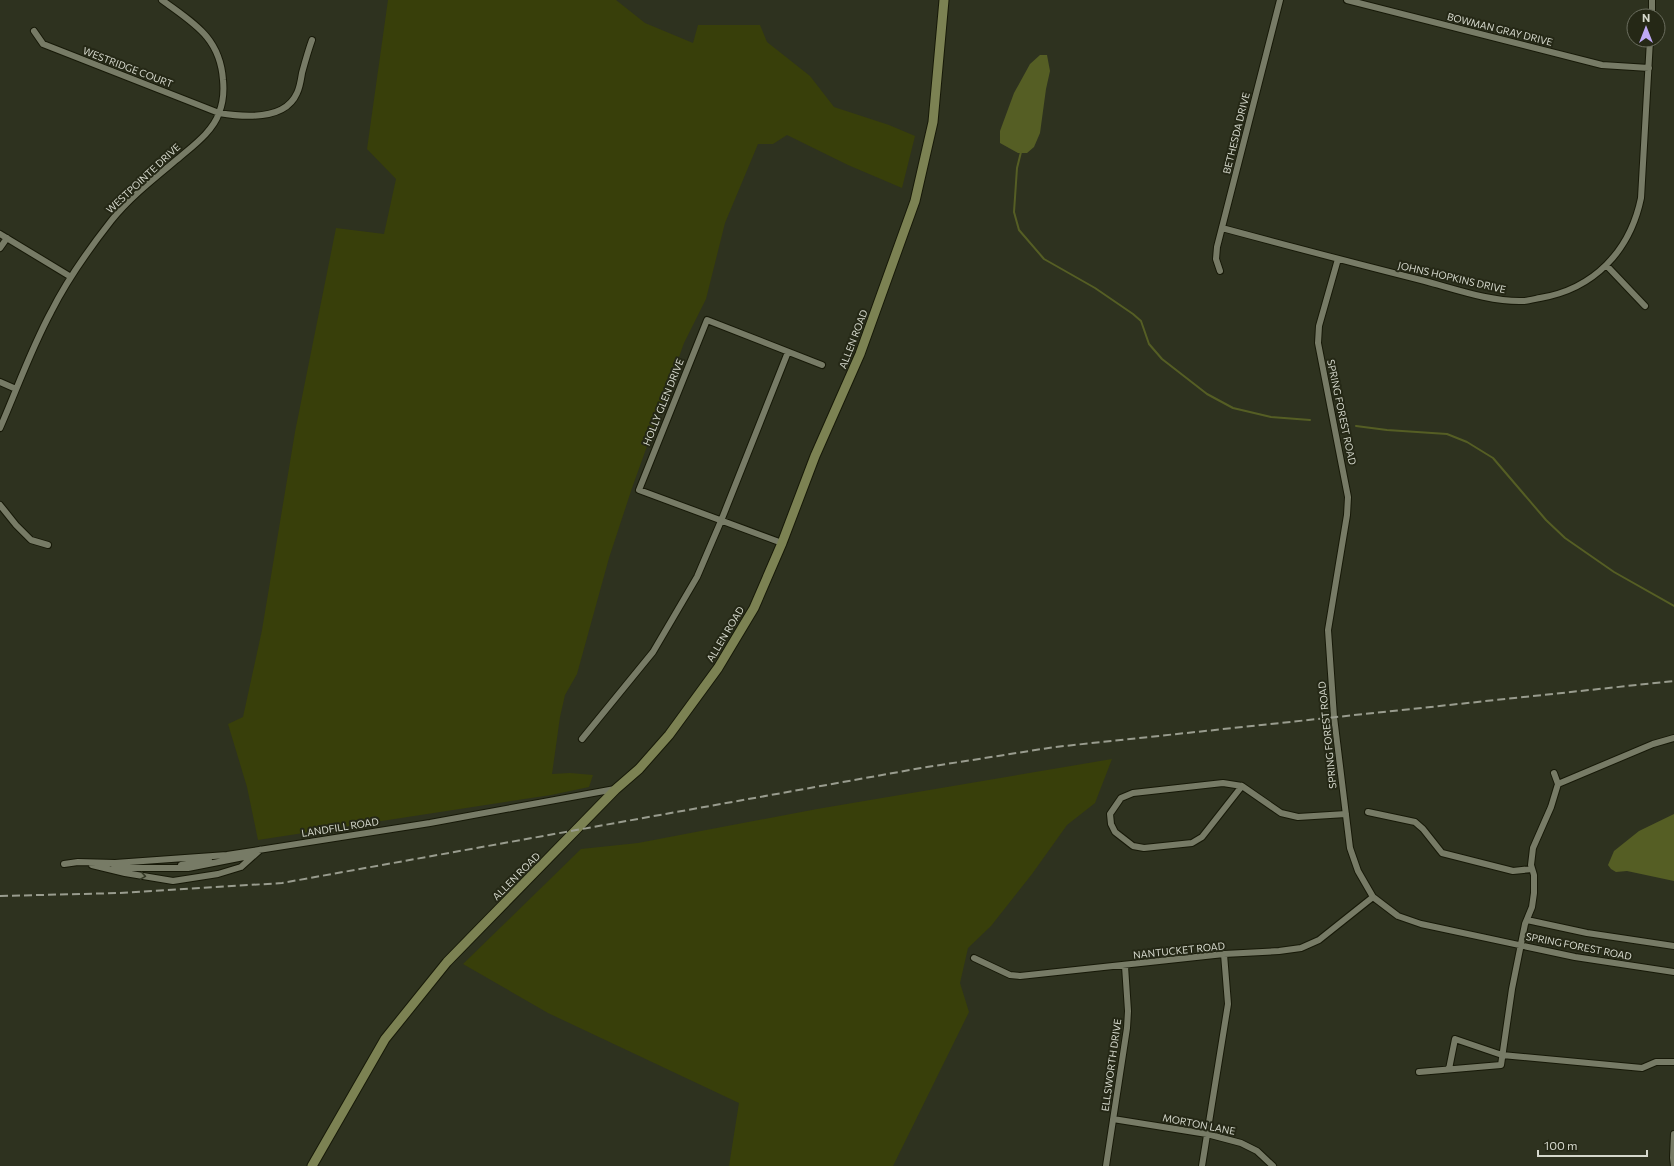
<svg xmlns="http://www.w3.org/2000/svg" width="1674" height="1166" viewBox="0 0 1674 1166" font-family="Commissioner,sans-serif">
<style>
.green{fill:#383f0a}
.water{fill:#555e24}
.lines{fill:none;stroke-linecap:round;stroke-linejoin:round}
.stream{stroke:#555e24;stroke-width:2}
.minor-casing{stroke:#171908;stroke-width:8}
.secondary-casing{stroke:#171908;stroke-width:11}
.minor{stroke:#777b66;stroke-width:6}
.secondary{stroke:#7c8253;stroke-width:9}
.rail{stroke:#999c8e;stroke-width:2;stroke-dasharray:8 4;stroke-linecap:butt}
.oneway{stroke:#353926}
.labels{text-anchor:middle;stroke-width:4;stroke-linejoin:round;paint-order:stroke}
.street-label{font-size:10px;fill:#d5d8cc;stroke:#252816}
</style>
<rect width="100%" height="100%" fill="#2e321f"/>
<path class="green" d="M388,0H616L645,23L693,43L698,25H760L767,42L810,76L834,107L889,125L915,136L902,188L848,165L787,135L773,144H758L725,223L706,299L684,343L632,488L609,558L577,674L565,695L560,717L552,774L570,773L593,775L589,787L551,795L258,840L247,787L228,724L243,717L262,630L295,432L336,228L384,234L396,179L367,149Z
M1112,759L1095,803L1067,825L1032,874L991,926L968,948L960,983L969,1012L893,1166H729L739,1103L548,1013L463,964L581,849L638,843L817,809Z"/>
<path class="water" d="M1040,55H1047L1050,71L1046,89L1040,133L1034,147L1027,153H1018L1000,143V131L1014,93L1030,64Z
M1674,814V881L1627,871L1616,872L1611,869L1608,865L1614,851L1639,831Z"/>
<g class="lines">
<path class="stream" d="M1021,152L1017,168L1014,212L1019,230L1044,259L1095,288L1133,314L1141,321L1149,344L1162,359L1207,394L1233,408L1271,417L1310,420
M1356,426L1387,430L1447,434L1467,442L1493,458L1546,520L1565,538L1614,572L1674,606"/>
<g class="minor-casing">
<path id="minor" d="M1347,0L1602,65L1649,68
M1652,16V0
M34,31L43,44L219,113C243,117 285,121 297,93C300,87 301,79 302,73C305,62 308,51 312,40
M1222,228C1289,246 1357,264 1425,281C1455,289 1491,302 1523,301C1528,301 1535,299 1540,298C1594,289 1630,251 1641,198L1650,40
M0,234L71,277
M0,248L7,238
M1338,259L1319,326L1318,343L1348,497L1347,515L1328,630L1334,717L1350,848L1358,871L1373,897L1398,916L1421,924L1575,957L1674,972
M1607,266L1645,306
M1220,271L1216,259L1217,247L1280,0
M0,382L16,389
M0,428C17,389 31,349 51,312C67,280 89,249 111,221C130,197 156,177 180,157C194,145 213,131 219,113C223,103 224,90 223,80C220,37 193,23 162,0
M0,505L16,525L31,540L48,545
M782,543L639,490L707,320L822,365
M582,739L653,652L697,577L721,521L788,352
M1558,784L1653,744L1674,738
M1242,786L1202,837L1192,843L1144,848L1133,846L1115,832L1111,824L1110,814L1121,798L1133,793L1223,783L1242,786L1281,813L1298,817L1346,814
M1368,812L1415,822L1423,829L1442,853L1513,871L1532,869
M64,864L78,862L115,863L227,855L430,823L615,789
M92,865L125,873L173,881L218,874L241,867L260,850
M181,865L209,860
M114,868H188L254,855
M1527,920L1587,933L1674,946
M974,958L1010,975L1020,976L1224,954L1279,951L1301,948L1319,940L1373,897
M1449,1069L1455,1039L1502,1055L1642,1068L1656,1062H1674
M1419,1072L1501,1065L1512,989L1525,924L1532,907L1534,893V875L1531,865L1533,848L1551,807L1558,784L1554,773
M1113,1119L1207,1134L1241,1143L1257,1151L1273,1166
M1106,1166L1127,1028L1128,1011L1125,966
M1202,1166L1228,1004L1224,954
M1674,1166L1673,1158L1674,1134"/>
</g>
<g class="secondary-casing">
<path id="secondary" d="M312,1166L385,1039L447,962L616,789L639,769L669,735L718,668L754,608L782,543L815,456L860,354L915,201L933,122L944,0"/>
</g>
<use href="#minor" class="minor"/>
<use href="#secondary" class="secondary"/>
<path class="rail" d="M0,896L120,893L282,883L921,768L1055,747L1674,681"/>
</g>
<defs><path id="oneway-chevron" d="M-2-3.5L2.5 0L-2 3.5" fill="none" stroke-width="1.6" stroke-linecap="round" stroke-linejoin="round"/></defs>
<use class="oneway" href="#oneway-chevron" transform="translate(143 876) rotate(9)"/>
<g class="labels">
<g class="street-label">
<text transform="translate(1500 29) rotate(14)" y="4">BOWMAN GRAY DRIVE</text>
<text transform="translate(128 67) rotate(21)" y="4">WESTRIDGE COURT</text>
<text transform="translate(1236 133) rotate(-76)" y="4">BETHESDA DRIVE</text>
<text transform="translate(143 178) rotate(-43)" y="4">WESTPOINTE DRIVE</text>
<text transform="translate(1452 277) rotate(13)" y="4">JOHNS HOPKINS DRIVE</text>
<text transform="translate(853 339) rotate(-69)" y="4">ALLEN ROAD</text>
<text transform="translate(663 402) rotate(-68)" y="4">HOLLY GLEN DRIVE</text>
<text transform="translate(1342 412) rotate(78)" y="4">SPRING FOREST ROAD</text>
<text transform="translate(725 634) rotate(-59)" y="4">ALLEN ROAD</text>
<text transform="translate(1327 735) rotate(-96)" y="4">SPRING FOREST ROAD</text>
<text transform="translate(340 827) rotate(-9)" y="4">LANDFILL ROAD</text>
<text transform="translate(516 876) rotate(-45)" y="4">ALLEN ROAD</text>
<text transform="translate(1579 946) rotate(11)" y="4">SPRING FOREST ROAD</text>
<text transform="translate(1179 950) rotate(-6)" y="4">NANTUCKET ROAD</text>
<text transform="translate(1111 1065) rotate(-82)" y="4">ELLSWORTH DRIVE</text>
<text transform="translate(1199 1124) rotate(11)" y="4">MORTON LANE</text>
</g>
</g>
<g transform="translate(1646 28)"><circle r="19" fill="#252816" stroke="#6b6e5f"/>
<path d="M0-3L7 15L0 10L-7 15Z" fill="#bea9f5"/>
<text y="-6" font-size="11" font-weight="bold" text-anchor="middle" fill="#d5d8cc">N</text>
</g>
<path d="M1538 1150v6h109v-6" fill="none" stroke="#d5d8cc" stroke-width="2"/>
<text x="1544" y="1150" font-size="12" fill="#d5d8cc" stroke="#252816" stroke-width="3" paint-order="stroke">100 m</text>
</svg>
